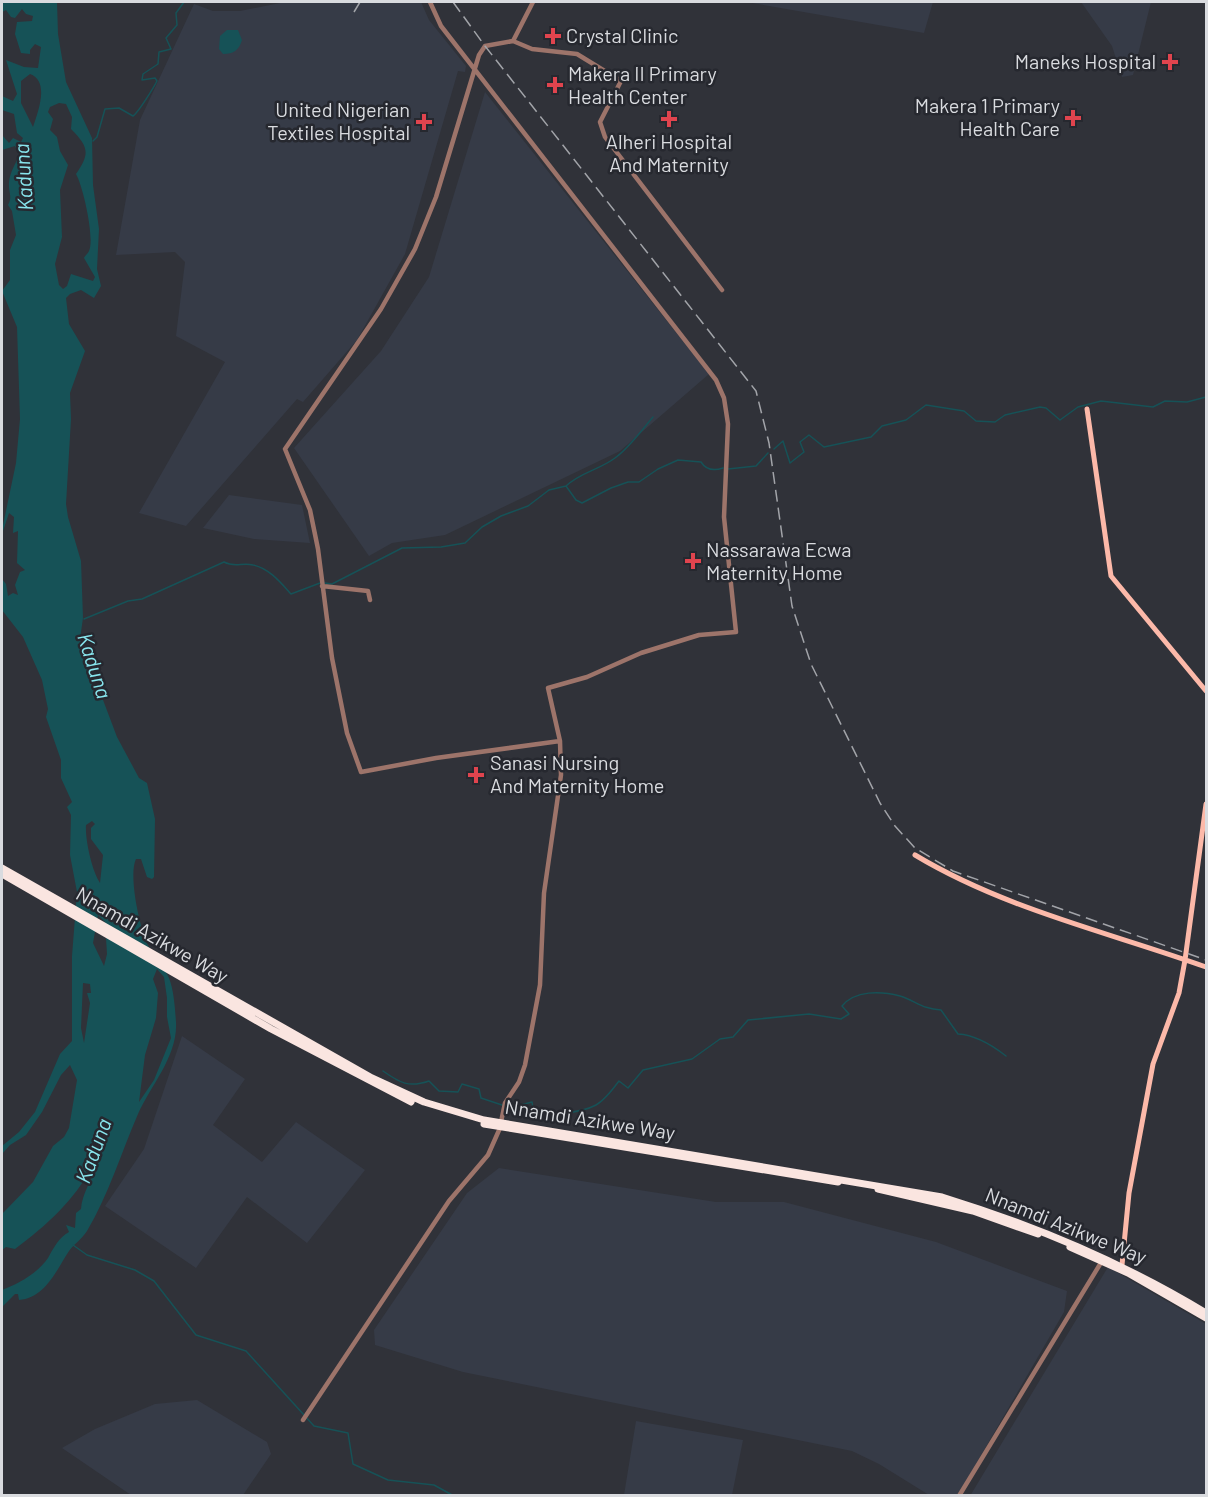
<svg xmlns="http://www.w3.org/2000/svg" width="1208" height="1497" viewBox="0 0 1208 1497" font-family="Barlow,sans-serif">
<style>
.built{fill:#363b47}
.water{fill:#165257;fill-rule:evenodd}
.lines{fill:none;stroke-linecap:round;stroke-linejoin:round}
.stream{stroke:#165257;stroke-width:1.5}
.minor{stroke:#9d746a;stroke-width:4.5}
.major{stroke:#fcb9a9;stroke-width:5}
.highway{stroke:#fae5e0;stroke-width:7}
.rail{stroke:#a2a4a9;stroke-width:1.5;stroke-dasharray:12 6;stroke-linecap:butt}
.health-dot{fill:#e0444e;stroke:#26282f;stroke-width:2}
.labels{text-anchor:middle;stroke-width:5;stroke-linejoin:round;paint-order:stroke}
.poi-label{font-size:20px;fill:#d9dbdf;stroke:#26282f;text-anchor:start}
.street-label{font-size:20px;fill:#d9dbdf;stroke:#26282f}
.water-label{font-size:21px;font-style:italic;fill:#88e6ee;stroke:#26282f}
</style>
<rect width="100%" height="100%" fill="#303239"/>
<path class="built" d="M285,2H421L429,20L466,66L465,72L458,71L405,254L357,340L303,402L297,399L186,526L139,513L225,362L176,336L185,262L175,252L116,255L140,120L194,4L213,11H240Z
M747,2H933L924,33Z
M1081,2H1151L1133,75L1122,77L1112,46Z
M485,92L709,374L620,451L445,535L392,543L369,556L294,448L381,351L429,277Z
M229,495L302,505L310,543L254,539L203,528Z
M182,1036L245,1079L213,1125L262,1162L296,1122L365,1170L307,1243L247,1197L196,1268L105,1206L144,1149Z
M499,1168L716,1202H784L936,1242L1067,1291L1064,1312L958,1495H929L879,1464L852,1451L463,1372L375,1345L374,1330L467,1193Z
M1108,1267L1206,1324V1495L970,1496Z
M197,1400L267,1442L271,1454L243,1495H131L62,1448L95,1429L155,1404Z
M636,1421L743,1440L732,1495H624Z"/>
<path class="water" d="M2,2H57L58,34L66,82L92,138L93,185L99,229L97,269L101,286L94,298L81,290L70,294L66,298L69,324L85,351L70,393L71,419L66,504L68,517L81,561L83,618L80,639L117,737L139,778L147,783L155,819L154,877L152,879L147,877L141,859H136C128,875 140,931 149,947C154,958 164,966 169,978C174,991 175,1008 176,1022C178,1056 151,1085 138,1114C121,1153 109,1194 87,1231C82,1239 74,1244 69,1251C56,1271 45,1298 19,1300L18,1294H15L2,1307V1290C18,1284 38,1273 48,1258C53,1249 59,1237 69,1232L66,1225L75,1228L76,1213L81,1209C82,1193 92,1181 96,1165H93C74,1201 47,1225 15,1249L6,1247L2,1250V1214L33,1182L53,1146L64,1137L69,1128L77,1080L70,1065L61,1075L42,1112L26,1135L10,1145L2,1154V1146L19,1132L35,1112L60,1054L72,1041V956L77,892L70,855L71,815L67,807L72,802L61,778V760L46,717L48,709L42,680L23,637L2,610V579L6,584L8,596L13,593L18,595L15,585L20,572L25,570L17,563L18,531L13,533L14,517L9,513L3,531L2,566V530L16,463L20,419L17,327L2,291L10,280V250L16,235L12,211L8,205C13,196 8,192 9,182C10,171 16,164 19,155L15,146L2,150V135L9,143L13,138L21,142L23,138L17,133L14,114L2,110V96L13,101L17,94L6,60L24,67L38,68L41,47L35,44L30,50V54L21,53L15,34L17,22L32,21L33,16L26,14L22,9L15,18L11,17L6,10L2,12ZM30,74C50,81 38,112 33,127L21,103V81ZM59,103L66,104L72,117L71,129C89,147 90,154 76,174C83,186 95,239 89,251C88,253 85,256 84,258L95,277L93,281L71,274L67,286L63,289L59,285L55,264L62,237L60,190L68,165L60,151L57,137L50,130L53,119L48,112L50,107ZM92,821L95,824L91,828V839L103,855L100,883C92,871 85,840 86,825ZM98,915L105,922L107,954L104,966L93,943ZM157,969L164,977L167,998V1017L171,1038L154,1080L139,1102L145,1055L156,1018L158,993L153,979ZM83,983L90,984L91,993H87L90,1003L84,1043L81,1028Z
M227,30H238L242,40C239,50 234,54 223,54L219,49L220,36Z"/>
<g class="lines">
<path class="stream" d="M93,141L97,137L105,109L119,108L133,116C138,113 154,87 157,81L155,78L142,80L143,74L158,64L159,52L171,49L166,38L177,25L176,13L184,2
M774,449L783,441L790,463L804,452L800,442L809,435L824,447L871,437L882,426L906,420L926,405L964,411L976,421L995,422L1005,415L1040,407L1046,408L1060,420L1078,407L1101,401L1153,407L1165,401L1187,402L1206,397
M728,469L756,466L768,453
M566,486C581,472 599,470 615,458C629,448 641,431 653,417
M325,583L332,584L402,548L441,547L465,543L482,527L501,516L528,506L549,490L566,486L576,500L582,503L611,488L628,482H639L658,469L678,460L701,462C706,470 714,471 723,468
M84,619L128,601L142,599L224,562C235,568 242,562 253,565C269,568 281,583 291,594L320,583
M383,1071C400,1083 409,1088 429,1081L439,1091L458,1092L462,1084L479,1089L481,1098L502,1105
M506,1105L513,1107L532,1102L533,1108C547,1117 581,1113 596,1105C605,1100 613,1089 619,1081L628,1088L643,1070L692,1059L720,1039L733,1037L748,1020L809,1014L841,1019L849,1014L842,1006C855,990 881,991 900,996C916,1001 922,1009 941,1010L958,1034C976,1035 992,1045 1006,1056
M73,1245L87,1255L135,1270L154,1281L196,1335L246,1351L314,1426L348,1433L353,1464L388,1480L434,1485L454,1496"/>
<path class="minor" d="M430,2L441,26L716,380L724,398L728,424L724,517L736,632L699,635L641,653L587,677L548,688L560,741
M513,41L533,2
M322,586L368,591L370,600
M501,1122L505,1103L519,1082L525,1065L540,985L544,893L561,775L560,741L436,758L361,772L347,733L332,658L318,549L310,510L285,449L381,309L415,249L436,197L479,55L485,46L513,41L532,49L577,54L621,81L600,122L605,137L722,290
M303,1420L449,1201L488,1155L500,1128
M959,1496L1102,1261"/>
<path class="major" d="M1087,409L1111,576L1206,691
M915,855C1005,909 1108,932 1206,967
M1122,1265L1129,1193L1153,1064L1179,993L1185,960L1206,804"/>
<path class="highway" d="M2,868L372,1078L424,1102L484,1120L942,1197C1036,1226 1122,1262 1206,1313
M2,874L271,1029L411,1102
M484,1124L838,1182
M878,1189L973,1211L1038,1234
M1070,1247L1128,1273L1206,1318"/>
<path class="rail" d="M453,2L485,46L756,391L769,443L792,606L811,664L880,803L895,826L915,848L953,871L1206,960
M354,12L360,2"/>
</g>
<g class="health-dot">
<path d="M550 27h6v6h6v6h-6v6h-6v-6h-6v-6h6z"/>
<path d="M1167 53h6v6h6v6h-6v6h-6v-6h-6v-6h6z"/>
<path d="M552 76h6v6h6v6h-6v6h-6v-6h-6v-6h6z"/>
<path d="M1070 109h6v6h6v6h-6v6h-6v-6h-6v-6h6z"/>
<path d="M666 110h6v6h6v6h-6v6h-6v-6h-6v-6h6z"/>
<path d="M421 113h6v6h6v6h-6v6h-6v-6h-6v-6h6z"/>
<path d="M690 552h6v6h6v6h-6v6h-6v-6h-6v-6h6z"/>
<path d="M473 766h6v6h6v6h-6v6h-6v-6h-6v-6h6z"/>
</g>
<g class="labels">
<g class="poi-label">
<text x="566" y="43">Crystal Clinic</text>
<text x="1156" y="69" text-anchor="end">Maneks Hospital</text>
<text x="568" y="81">Makera II Primary<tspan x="568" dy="23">Health Center</tspan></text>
<text x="1060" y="113" text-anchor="end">Makera 1 Primary<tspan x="1060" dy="23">Health Care</tspan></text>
<text x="410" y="117" text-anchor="end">United Nigerian<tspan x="410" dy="23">Textiles Hospital</tspan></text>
<text x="669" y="149" text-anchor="middle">Alheri Hospital<tspan x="669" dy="23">And Maternity</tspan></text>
<text x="706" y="557">Nassarawa Ecwa<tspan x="706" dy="23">Maternity Home</tspan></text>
<text x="490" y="770">Sanasi Nursing<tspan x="490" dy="23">And Maternity Home</tspan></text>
</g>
<g class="street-label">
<text transform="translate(152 935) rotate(30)" y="7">Nnamdi Azikwe Way</text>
<text transform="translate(590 1120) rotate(9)" y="7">Nnamdi Azikwe Way</text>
<text transform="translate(1066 1226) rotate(22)" y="7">Nnamdi Azikwe Way</text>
</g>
<g class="water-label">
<text transform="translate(24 177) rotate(-94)" y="7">Kaduna</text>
<text transform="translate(94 666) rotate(72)" y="7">Kaduna</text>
<text transform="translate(94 1151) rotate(-70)" y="7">Kaduna</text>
</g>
</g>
<rect width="1208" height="1497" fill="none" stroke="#d9dbdf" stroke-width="6"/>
</svg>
